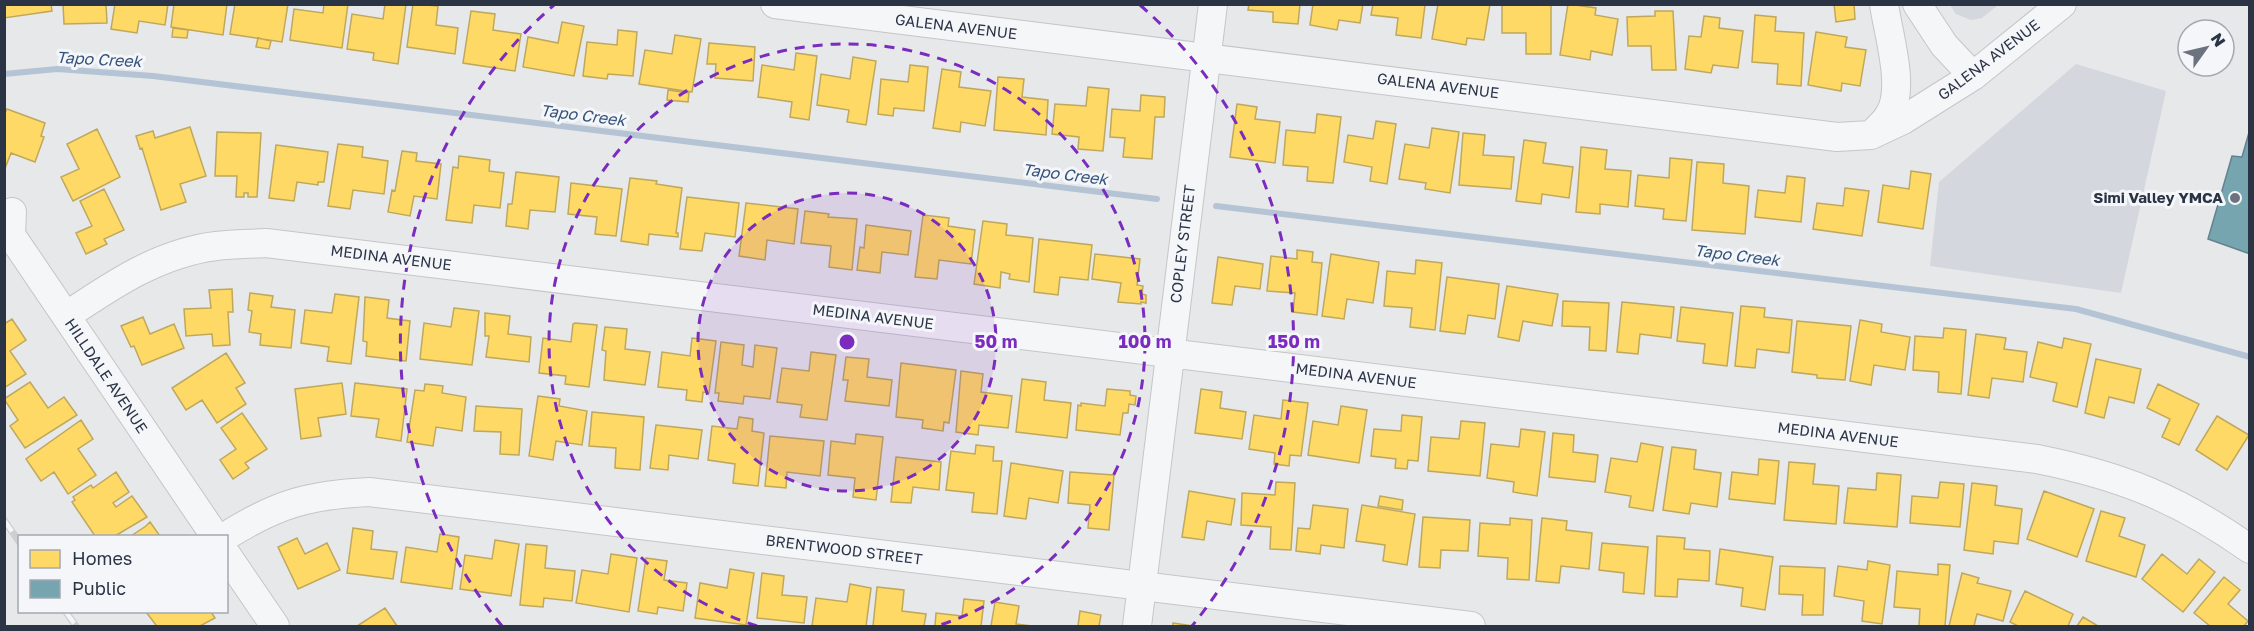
<svg xmlns="http://www.w3.org/2000/svg" width="2254" height="631" viewBox="0 0 2254 631" font-family="'Golos Text',sans-serif">
<style>
.built{fill:#d4d7dd}
.homes{fill:#ffd966;stroke:#bfa85c;stroke-width:1.5}
.public{fill:#76a5af;stroke:#60838f;stroke-width:1.5}
.lines{fill:none;stroke-linecap:round;stroke-linejoin:round}
.stream{stroke:#b4c4d5;stroke-width:6}
.minor-casing{stroke:#c4c6c8;stroke-width:30}
.minor{stroke:#f5f6f7;stroke-width:28}
.rail-casing{stroke:#cecfd2;stroke-width:7}
.rail{stroke:#f4f6f9;stroke-width:4.5;stroke-dasharray:14;stroke-linecap:butt}
.ring{fill:none;stroke:#7b2cbf;stroke-width:3;stroke-dasharray:10 8}
.poi-dot{fill:#6c737f;stroke:#f4f6f9;stroke-width:2}
.labels{text-anchor:middle;stroke-width:6;stroke-linejoin:round;paint-order:stroke}
.street-label{font-size:15px;fill:#2b3445;stroke:#f4f6f9}
.poi-label{font-size:15px;font-weight:bold;fill:#2b3445;stroke:#f4f6f9;text-anchor:end}
.water-label{font-size:16px;font-style:italic;fill:#34527a;stroke:#f4f6f9}
.centre{fill:#7b2cbf;stroke:#f4f6f9;stroke-width:3}
.ring-label{font-size:18px;text-anchor:middle;font-weight:bold;fill:#7b2cbf;stroke:#f4f6f9;stroke-width:6;stroke-linejoin:round;paint-order:stroke}
</style>
<rect width="100%" height="100%" fill="#e6e8ea"/>
<path class="built" d="M1950,5H1998L1982,18L1971,20L1956,14Z
M2076,64L2166,91L2121,293L1930,266L1939,182Z"/>
<path class="homes" d="M4,4H51L52,11L4,18Z
M63,4H106L107,23L64,24Z
M115,4H168L165,25L139,21L137,33L111,29Z
M174,4H227L223,35L171,27Z
M235,4H288L282,42L230,34Z
M324,4H348L342,48L290,40L294,9L323,13Z
M385,4H406L398,64L373,60L374,53L347,49L352,14L383,19Z
M413,4L438,6L436,25L458,28L455,54L407,47Z
M1249,4H1300L1298,24L1273,22V12L1248,10Z
M1313,4H1363L1360,23L1339,20L1337,30L1310,25Z
M1373,4L1425,5L1421,38L1396,35L1398,18L1371,15Z
M1438,4H1490L1484,40L1467,38L1466,45L1432,39Z
M1502,4H1551V54H1526V33H1502Z
M1568,4L1596,8L1595,15L1618,19L1612,55L1591,51L1590,60L1560,55Z
M1834,4H1854L1855,19L1836,22Z
M471,11L495,14L493,30L521,34L515,71L463,63Z
M1655,11H1673L1676,70H1652L1651,46H1628L1627,17L1655,16Z
M1755,15L1776,17L1775,31L1804,33L1801,86L1777,84L1778,64L1752,62Z
M1704,16L1720,18L1719,28L1743,31L1738,68L1713,65L1711,73L1685,69L1689,36L1701,37Z
M562,22L584,26L574,76L523,67L528,37L558,43Z
M173,28L188,30L187,38L172,37Z
M618,30L637,32L633,76L608,74L607,79L583,76L587,42L617,45Z
M1816,32L1847,37L1845,47L1866,50L1860,86L1842,83L1841,91L1808,85Z
M675,35L701,39L692,92L639,84L645,50L672,54Z
M258,38L271,41L269,49L256,47Z
M709,43L755,47L753,81L715,78L716,64H707Z
M796,53L817,56L809,120L790,117L792,102L758,97L762,65L794,70Z
M853,57L876,61L866,125L847,122L849,110L817,105L821,74L850,79Z
M910,65L928,67L924,111L894,108L893,116L878,114L881,79L908,82Z
M942,69L961,72L959,87L991,91L985,126L961,122L960,132L933,128Z
M998,77L1024,79L1022,97L1048,100L1046,135L994,130Z
M1088,87L1109,89L1103,151L1078,149L1079,137L1052,134L1055,104L1086,106Z
M668,90L689,93L688,102L667,100Z
M1141,95L1165,97L1164,117H1155L1152,159L1123,157L1125,138L1110,137L1112,109L1140,111Z
M1237,104L1257,107L1255,119L1280,122L1275,163L1230,157Z
M7,109L45,123L41,136L44,137L35,162L11,153L4,171V115Z
M1317,114L1341,117L1333,183L1307,181L1308,167L1283,165L1286,130L1315,133Z
M1376,121L1396,124L1387,184L1370,181L1372,167L1344,162L1348,135L1373,139Z
M190,127L206,176L180,184L186,202L161,210L142,148L140,149L136,136L153,131L155,138Z
M1432,128L1459,132L1450,193L1425,189L1426,183L1399,179L1405,144L1429,148Z
M97,129L120,177L73,201L61,177L79,169L67,144Z
M217,132L261,133L257,197H248V193H244V197H236L237,176H215Z
M1463,133L1485,135L1483,155L1514,157L1511,189L1459,185Z
M1524,140L1546,143L1543,163L1573,167L1569,198L1542,194L1541,204L1516,201Z
M338,144L363,147L362,157L388,161L384,194L353,190L350,209L328,206Z
M276,145L328,152L324,182H318V185L297,182L294,201L269,198Z
M1581,147L1607,150L1605,169L1631,171L1628,207L1600,204V214L1576,212Z
M402,151L417,153L416,161L441,164L437,199L414,196L410,216L388,212L392,190L395,191Z
M459,156L490,160L489,171L504,173L500,208L474,205L472,223L446,220L453,167L458,168Z
M1670,158L1692,160L1686,221L1663,219L1664,209L1635,206L1638,175L1669,178Z
M1697,162L1724,164L1723,183L1749,186L1745,234L1692,230Z
M1911,171L1931,174L1923,229L1878,222L1883,185L1909,189Z
M516,172L559,177L555,212L530,210L528,229L506,226L508,204H512Z
M1787,176L1805,178L1801,222L1755,217L1758,190L1785,193Z
M630,178L657,181L656,184L682,188L676,233H678V237L649,234L648,245L621,241Z
M571,183L622,189L616,236L595,234L597,217L568,214Z
M1845,188L1869,191L1862,236L1813,229L1817,203L1843,206Z
M104,189L124,230L104,239L107,244L86,254L76,233L92,226L80,201Z
M687,197L739,203L735,237L705,233L702,251L680,249Z
M746,203L798,209L794,244L767,240L765,260L739,256Z
M805,211L829,214L828,217L857,219L852,270L829,267L831,246L801,243Z
M923,215L949,218L948,226L975,230L971,264L939,260L937,279L915,277Z
M983,221L1007,224L1006,235L1033,238L1029,282L1009,279L1010,274L1001,272L1000,288L974,284Z
M866,225L911,231L908,255L882,252L880,273L857,270L860,247L864,248Z
M1039,239L1092,245L1088,280L1060,277L1058,295L1034,292Z
M1297,250L1313,252L1312,262L1322,263L1317,315L1293,312L1295,293L1267,291L1271,256L1297,259Z
M1095,254L1140,259L1137,285L1143,286L1142,294L1146,295V303L1141,302V304L1118,302L1121,283L1092,279Z
M1331,254L1379,262L1373,303L1347,299L1344,319L1322,316Z
M1218,257L1263,264L1260,289L1235,286L1232,305L1212,303Z
M1416,260L1442,263L1435,330L1410,327L1412,308L1384,306L1387,271L1415,274Z
M1447,277L1499,284L1495,319L1468,315L1465,334L1440,331Z
M1507,286L1558,294L1552,326L1523,321L1519,341L1498,337Z
M232,289L233,312H228L230,345L213,346L212,334L186,336L184,309L211,308L209,290Z
M250,293L273,296L271,307L295,310L291,348L260,345L261,334L249,332L252,311L248,310Z
M335,294L359,297L351,364L327,361L329,347L301,343L305,310L332,313Z
M365,297L389,300L387,318L410,321L406,361L366,356L367,342L363,341Z
M1563,301L1609,303L1606,351L1589,350L1590,327L1562,326Z
M1622,302L1674,307L1671,338L1640,334L1638,354L1617,352Z
M1741,306L1765,308L1764,317L1792,320L1789,353L1757,349L1755,368L1735,366Z
M1681,307L1733,313L1727,366L1703,363L1705,344L1677,341Z
M454,308L479,311L472,365L420,359L424,323L451,327Z
M485,313L510,316L508,334L531,337L529,362L486,357L489,336H485Z
M143,317L150,334L174,324L184,348L142,365L134,346L131,347L121,326Z
M12,319L26,340L10,351L26,374L4,388V324Z
M1860,320L1882,324L1881,332L1910,337L1905,370L1874,365L1871,385L1850,381Z
M1797,321L1851,326L1845,380L1817,378V375L1792,372Z
M575,323L597,325L589,387L565,384L566,376L539,373L543,338L571,342L573,324Z
M605,327L627,329L625,349L650,352L645,385L604,380L606,351L602,350Z
M1944,328L1966,330L1961,394L1938,392L1939,372L1913,370L1915,336L1943,338Z
M1976,334L2006,338L2004,349L2027,352L2023,382L1992,378L1989,398L1968,395Z
M692,338L716,341L709,393L703,392L702,402L686,400L687,390L658,387L662,352L690,356Z
M2064,338L2091,344L2077,407L2053,401L2057,383L2030,377L2038,342L2062,348Z
M721,342L744,345L742,365L753,367L755,345L777,348L770,399L744,396L743,404L718,401L719,393H715Z
M811,352L836,355L827,420L800,417L802,405L777,402L782,368L809,371Z
M226,353L245,383L236,388L246,404L217,423L202,400L186,410L172,388Z
M846,357L869,359L867,377L892,380L889,406L845,401L848,380H843Z
M2096,359L2141,369L2134,403L2109,397L2104,418L2085,413Z
M901,363L956,370L949,423L944,422L943,431L922,428L923,420L896,417Z
M961,371L983,374L981,392L1012,396L1008,428L979,425L978,435L956,432Z
M1022,379L1046,382L1044,400L1071,403L1067,438L1016,432Z
M30,382L48,408L64,397L77,415L25,448L10,426L18,420L4,399Z
M342,383L346,414L318,418L321,436L301,439L295,389Z
M355,383L407,389L401,441L376,437L379,419L351,416Z
M425,384L443,386L442,393L466,397L462,431L436,427L433,446L407,442L415,390L424,391Z
M2158,384L2199,404L2179,445L2162,437L2170,419L2147,408Z
M1107,389L1130,391V395L1136,396L1135,405L1129,404L1128,413H1123L1120,435L1076,430L1078,405L1081,406V403L1105,406Z
M1201,389L1222,392L1220,408L1246,412L1242,439L1195,433Z
M538,396L560,399L559,406L587,411L582,445L556,441L553,460L529,456Z
M1283,400L1308,403L1301,456L1290,455L1289,466L1274,464L1275,453L1249,449L1254,415L1281,419Z
M476,406L522,409L519,455L500,454L501,432L474,431Z
M1341,406L1367,410L1359,463L1308,455L1313,421L1338,425Z
M592,412L644,417L640,470L615,468L616,448L589,446Z
M242,413L267,449L245,463L249,468L233,479L220,460L236,449L221,428Z
M1402,415L1422,417L1418,461L1408,460L1407,469L1395,468L1396,459L1371,456L1374,429L1401,431Z
M2217,416L2249,435L2227,470L2196,450Z
M739,417L753,419L752,431L764,433L758,486L733,483L735,464L708,460L712,426L737,429Z
M81,420L93,439L78,449L96,475L68,494L54,472L41,481L26,459Z
M1461,421L1485,423L1480,476L1428,471L1431,437L1459,439Z
M656,425L702,430L698,459L669,455L668,470L650,468Z
M1521,429L1545,432L1537,496L1513,492L1514,482L1487,478L1491,444L1519,447Z
M1553,433L1574,435L1573,452L1598,455L1595,482L1549,477Z
M856,434L883,437L876,500L853,497L855,478L828,475L831,441L855,444Z
M770,436L824,441L820,476L787,472L786,488L765,486Z
M1641,443L1663,447L1653,511L1629,507L1631,496L1605,492L1611,458L1637,462Z
M976,445L994,447L993,461H1002L997,514L972,512L974,493L946,490L951,451L975,454Z
M1672,447L1696,450L1694,469L1721,473L1717,507L1691,503L1689,514L1663,510Z
M896,457L941,462L939,490L913,487L911,503L891,502Z
M1759,459L1779,461L1775,504L1729,499L1732,472L1758,475Z
M1789,462L1815,464L1813,484L1839,486L1836,524L1784,520Z
M1011,463L1063,471L1058,503L1029,498L1026,519L1004,516Z
M116,472L129,492L113,503L116,507L132,496L147,517L115,536H95L72,502L75,500L73,497L91,485L93,488Z
M1070,472L1114,475L1109,530L1088,528L1090,505L1068,503Z
M1877,473L1901,475L1897,527L1844,523L1848,488L1876,490Z
M1276,482L1295,483L1291,550L1270,549L1271,527L1241,525L1242,493L1275,495Z
M1940,482L1964,484L1960,527L1910,523L1912,496L1938,498Z
M1972,483L1997,486L1995,505L2022,509L2018,544L1994,541L1993,554L1964,550Z
M1189,491L1235,499L1231,525L1207,521L1204,540L1182,537Z
M2044,491L2094,509L2077,557L2027,539Z
M1380,496L1403,500L1402,510L1378,506Z
M1313,505L1348,509L1344,548L1321,545L1320,554L1296,551L1298,528L1310,529Z
M1362,505L1415,514L1407,565L1383,561L1385,545L1356,541Z
M2101,511L2125,518L2119,536L2145,545L2136,577L2086,561Z
M1423,517L1470,520L1468,551L1441,550L1440,568L1419,567Z
M1510,518L1532,520L1529,580L1507,579L1508,558L1478,556L1480,523L1510,525Z
M1542,518L1567,521L1566,530L1592,533L1589,569L1561,566L1559,583L1536,581Z
M150,522L160,536H131L146,526Z
M353,528L373,531L371,549L397,552L393,579L347,573Z
M440,534L459,537L452,589L401,582L406,547L437,552Z
M1657,536L1685,538L1684,549L1710,551L1709,581L1678,579L1677,597L1655,596Z
M297,538L305,554L327,543L340,570L298,589L278,547Z
M495,540L519,544L511,596L460,589L465,555L492,559Z
M1602,543L1648,547L1644,594L1623,592L1624,573L1599,570Z
M526,544L547,546L545,568L575,571L572,601L544,598L543,607L520,605Z
M1720,549L1773,557L1765,610L1741,606L1743,588L1716,584Z
M611,554L637,558L629,612L576,603L582,570L608,574Z
M2162,554L2187,574L2199,559L2215,572L2183,612L2142,579Z
M646,558L667,561L664,580L687,583L683,611L658,607L657,614L638,611Z
M1868,561L1890,565L1882,624L1862,621L1864,601L1834,596L1838,566L1867,570Z
M1938,564L1950,565L1945,626H1919L1920,609L1894,607L1897,571L1938,575Z
M1780,566L1825,568L1823,615H1802L1803,595L1779,594Z
M730,569L754,573L746,625L695,618L700,583L727,588Z
M762,573L784,576L782,595L807,597L804,623L757,618Z
M1962,573L1979,578L1977,583L2011,591L2003,621L1977,614L1974,626H1949Z
M2224,577L2240,590L2228,604L2248,621L2244,626H2210L2194,613Z
M850,584L871,588L866,626H812L816,598L847,602Z
M877,587L904,590L902,611L926,614L924,626H873Z
M2025,591L2073,614L2068,626H2018L2010,622Z
M964,599L984,601L981,626H935L936,613L962,616Z
M995,602L1019,606L1016,624L1032,626H991Z
M385,608L397,626H357Z
M1080,611L1101,615L1099,626H1078Z
M146,612H211L215,618L200,626H154L156,625Z
M2083,617L2098,626H2077Z
M1173,623L1193,626H1173Z"/>
<path class="public" d="M2250,129V254L2208,239L2232,156L2242,157Z"/>
<g class="lines">
<path class="stream" d="M4,74L57,69L153,76L1157,199
M1216,206L2076,309L2250,357"/>
<g class="minor-casing">
<path id="minor" d="M775,4L1837,137L1871,135L1903,120L1973,76L2062,4
M1917,4L1944,45L1973,76
M1874,132C1879,127 1886,121 1889,115C1906,89 1888,34 1884,4
M12,212L11,235L215,536
M66,316C112,285 159,253 216,246C232,244 250,244 266,243L2037,459C2122,476 2179,499 2250,549
M226,536C277,504 308,495 369,492L1471,626
M226,554L275,626
M1137,626L1213,4"/>
</g>
<use href="#minor" class="minor"/>
<g class="rail-casing">
<path id="rail" d="M4,520L20,543
M66,612L76,626"/>
</g>
<use href="#rail" class="rail"/>
</g>
<circle cx="847" cy="342" r="149" fill="#7b2cbf" fill-opacity=".12"/>
<g class="ring">
<circle cx="847" cy="342" r="149"/>
<path d="M757 626A298 298 0 1 1 937 626"/>
<path d="M502 626A447 447 0 0 1 554 5M1140 5A447 447 0 0 1 1192 626"/>
</g>
<circle class="poi-dot" cx="2235" cy="198" r="6"/>
<g class="labels">
<g class="street-label">
<text transform="translate(956 27) rotate(7)" y="5">GALENA AVENUE</text>
<text transform="translate(1989 60) rotate(-37)" y="5">GALENA AVENUE</text>
<text transform="translate(1438 86) rotate(7)" y="5">GALENA AVENUE</text>
<text transform="translate(1183 244) rotate(-83)" y="5">COPLEY STREET</text>
<text transform="translate(391 258) rotate(7)" y="5">MEDINA AVENUE</text>
<text transform="translate(873 317) rotate(7)" y="5">MEDINA AVENUE</text>
<text transform="translate(106 376) rotate(56)" y="5">HILLDALE AVENUE</text>
<text transform="translate(1356 376) rotate(7)" y="5">MEDINA AVENUE</text>
<text transform="translate(1838 435) rotate(7)" y="5">MEDINA AVENUE</text>
<text transform="translate(844 550) rotate(7)" y="5">BRENTWOOD STREET</text>
</g>
<g class="poi-label">
<text x="2223" y="203">Simi Valley YMCA</text>
</g>
<g class="water-label">
<text transform="translate(99 59) rotate(3)" y="6">Tapo Creek</text>
<text transform="translate(583 115) rotate(7)" y="6">Tapo Creek</text>
<text transform="translate(1065 174) rotate(7)" y="6">Tapo Creek</text>
<text transform="translate(1737 255) rotate(7)" y="6">Tapo Creek</text>
</g>
</g>
<circle cx="847" cy="342" r="9" class="centre"/>
<g class="ring-label">
<text x="996" y="348">50 m</text>
<text x="1145" y="348">100 m</text>
<text x="1294" y="348">150 m</text>
</g>
<rect width="2254" height="631" fill="none" stroke="#2b3445" stroke-width="12"/>
<rect x="18" y="535" width="210" height="78" fill="#f4f6f9" stroke="#a4a8b1" stroke-width="1.5"/>
<rect x="30" y="550" width="30" height="18" fill="#ffd966" stroke="#a4a8b1" stroke-width="1.5"/>
<text x="72" y="565" font-size="18" fill="#2b3445">Homes</text>
<rect x="30" y="580" width="30" height="18" fill="#76a5af" stroke="#a4a8b1" stroke-width="1.5"/>
<text x="72" y="595" font-size="18" fill="#2b3445">Public</text>
<g transform="translate(2206 48) rotate(56)"><circle r="28" fill="#f4f6f9" stroke="#a4a8b1" stroke-width="1.5"/>
<path d="M0-4.5L10 22L0 15L-10 22Z" fill="#6c737f"/>
<text y="-9" font-size="16" font-weight="bold" text-anchor="middle" fill="#2b3445">N</text>
</g>
</svg>
